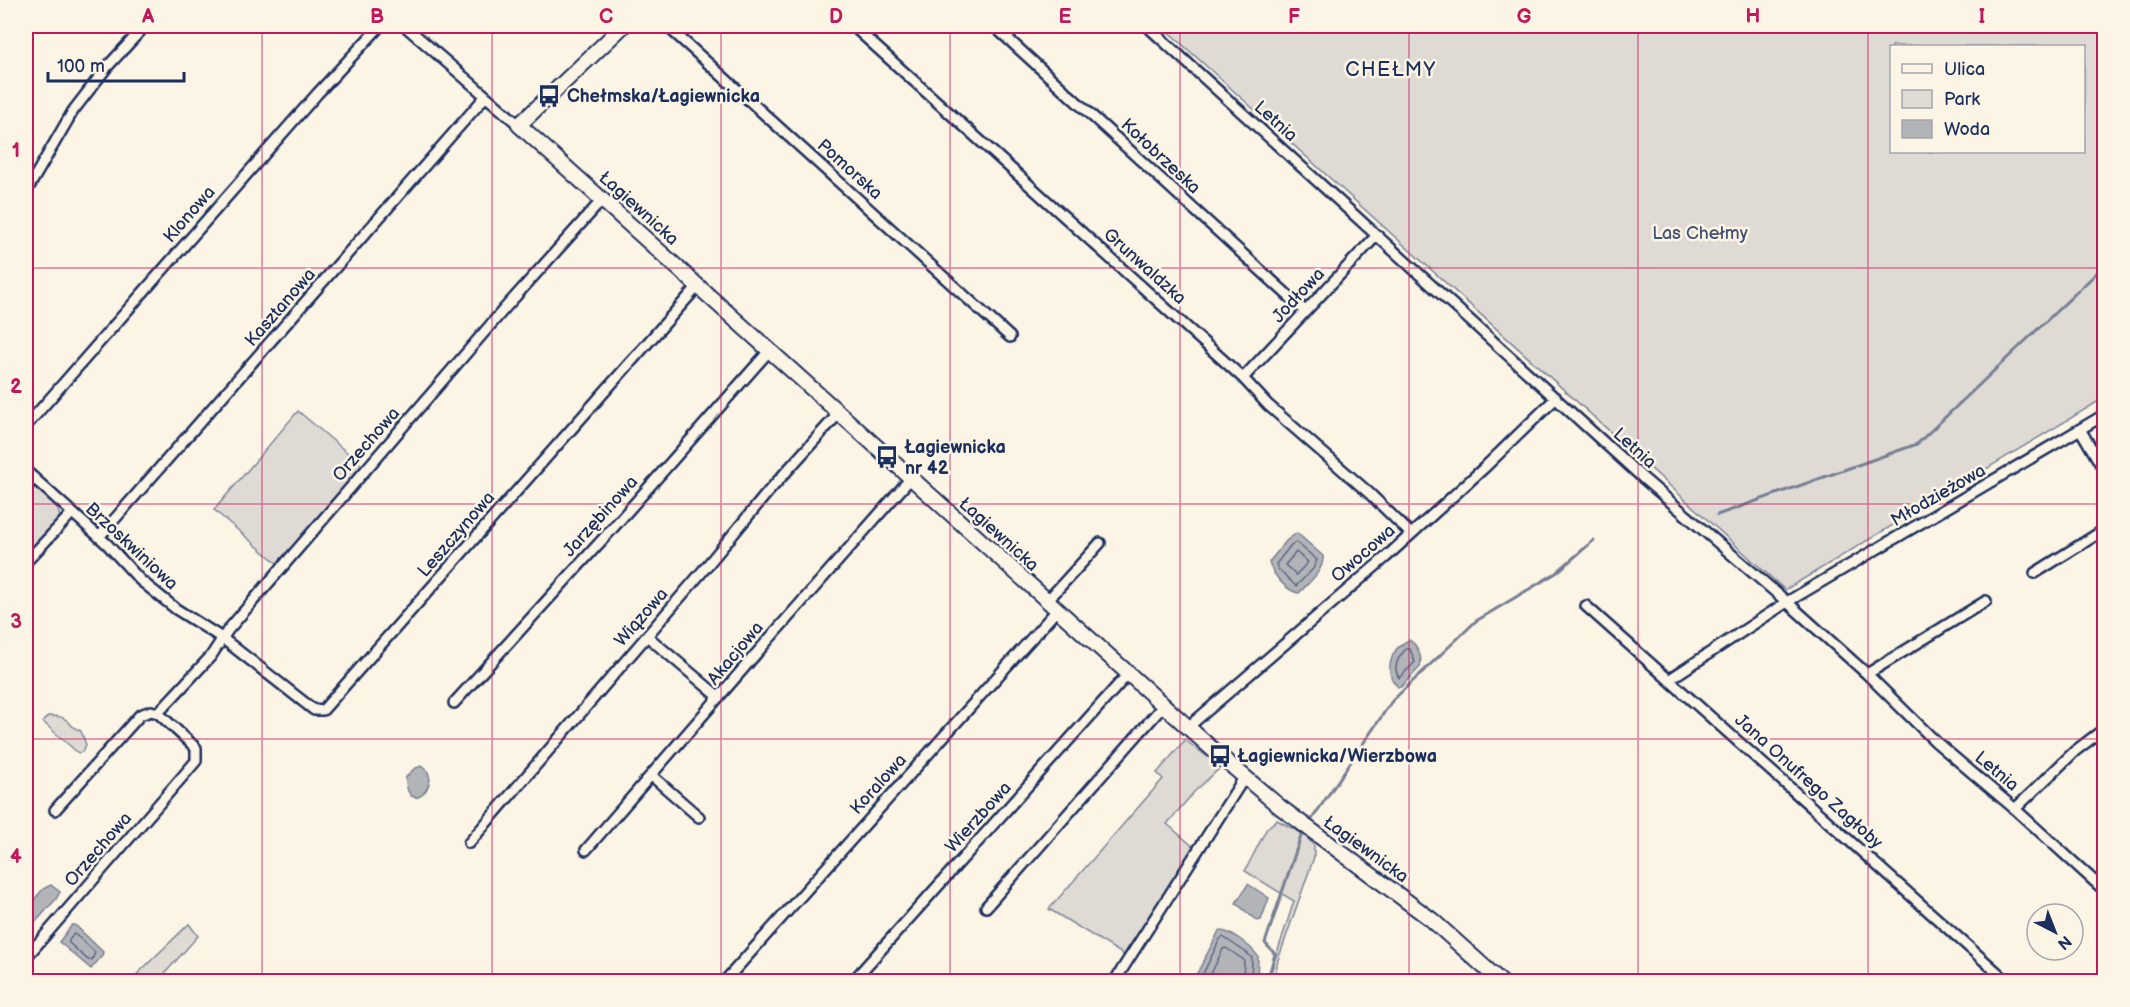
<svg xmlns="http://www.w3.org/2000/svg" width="2130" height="1007" viewBox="0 0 2130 1007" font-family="'Balsamiq Sans',sans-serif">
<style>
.green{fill:#dfdbd4;stroke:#7d8599;stroke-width:1.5;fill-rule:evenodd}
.water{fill:#b2b4b8;stroke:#767f94;stroke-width:1.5}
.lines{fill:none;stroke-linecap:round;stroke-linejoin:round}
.shore{stroke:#576482;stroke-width:1.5}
.stream{stroke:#767f94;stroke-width:3}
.street-casing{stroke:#1b2f5e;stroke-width:14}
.secondary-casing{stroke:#1b2f5e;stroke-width:18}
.street{stroke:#fcf5e5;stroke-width:9}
.secondary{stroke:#fcf5e5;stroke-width:14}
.grid{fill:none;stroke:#c2185b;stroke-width:1.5;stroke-opacity:0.55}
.labels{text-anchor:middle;stroke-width:5;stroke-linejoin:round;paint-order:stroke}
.poi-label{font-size:18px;font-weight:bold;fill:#1b2f5e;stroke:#fcf5e5;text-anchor:start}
.street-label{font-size:18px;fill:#1b2f5e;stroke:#fcf5e5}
.park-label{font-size:18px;fill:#425176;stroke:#fcf5e5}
.neighbourhood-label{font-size:20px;letter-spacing:1.5px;fill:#1b2f5e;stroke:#fcf5e5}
.neatline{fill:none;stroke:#c2185b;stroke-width:2}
.grid-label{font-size:20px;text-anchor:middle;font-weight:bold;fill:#c2185b}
</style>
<rect width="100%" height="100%" fill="#fcf5e5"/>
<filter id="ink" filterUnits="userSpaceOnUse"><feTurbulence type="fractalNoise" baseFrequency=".0167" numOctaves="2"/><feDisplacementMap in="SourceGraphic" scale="12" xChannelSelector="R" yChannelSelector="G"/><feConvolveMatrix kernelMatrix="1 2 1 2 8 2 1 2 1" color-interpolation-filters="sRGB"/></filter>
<g filter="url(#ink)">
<path class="green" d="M1162,26H2104V398L1785,590ZM2084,46V152H1892V46Z
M298,411L362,465L278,564L214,510Z
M34,486C49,495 59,504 61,523L26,558V491Z
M48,716C72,715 66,726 81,731L86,745L82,752L78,753L43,722Z
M1185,740L1221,767L1194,792L1167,824L1196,849L1124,955L1049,909L1163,779L1157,773Z
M1277,820L1305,835L1314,846V857L1278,960L1274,981H1268L1294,901L1245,871L1267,828Z
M189,924L198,936L158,981H130Z"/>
<path class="water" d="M1297,533L1323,556C1324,571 1309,582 1299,593C1286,591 1273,575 1269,562L1287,540Z
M1409,640C1417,644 1423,658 1420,667L1401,687H1398C1383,673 1390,648 1409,640Z
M421,766L428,772L430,780C424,804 405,803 406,777L414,769Z
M1248,884L1269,898L1261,920L1257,921L1236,903Z
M51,885L60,892L56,899L26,933V909L43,889Z
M72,925H75L103,952L102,956L91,969L59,942Z
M1219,931C1233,931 1250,946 1258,956L1257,981H1193Z"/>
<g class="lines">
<path class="shore" d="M1296,542L1317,560L1313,569L1296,586L1278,569L1276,564L1291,545Z
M1296,552L1308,562L1296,575L1285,565Z
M1406,649H1410L1415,662L1399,678C1392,667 1398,657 1406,649Z
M73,934L76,935L95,952L92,960H88L69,943V940Z
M1199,982L1220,939L1223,937L1247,953L1252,958L1251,982
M1207,982L1223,949L1226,948L1244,960L1243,982"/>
<path class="stream" d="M1717,515L1917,444L2104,266
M1308,825L1392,701L1476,621L1556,573L1594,540
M1267,982L1275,954L1265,943L1301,836L1305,830"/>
<g class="street-casing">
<path id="street" d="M405,26L519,125
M667,26L1010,337
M853,26L1243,378L1268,405L1369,493L1411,534
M994,26L1305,311
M1147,26L1644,479L1787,602L1867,674L1936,742L2015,809L2104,890
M26,192L73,111L107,67L145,26
M1243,378L1377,235
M26,426L317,94L380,26
M2080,429L2104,470
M26,471L107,544L140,580L176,609L222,638L314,710H323L698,286
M26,488L34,478
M99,537L485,97
M26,562L72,513
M2035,573L2104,530
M1047,601L1100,543
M1586,606L2008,982
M647,636L719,697
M1867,674L1986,601
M1670,679L1787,602L2104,415
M454,703L612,529L769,351
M1187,728L1386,557L1484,468L1556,398
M652,776L699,817
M2015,809L2075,751L2104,729
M55,810L140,715L151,711L158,713L211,656L228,630L505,308L603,199
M469,843L701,573L768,492L839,413
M586,850L769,639L911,478
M986,907L1163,706
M29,954L196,761V748L158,713
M724,982L1057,610
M852,982L1128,674
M1114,982L1244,778"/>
</g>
<g class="secondary-casing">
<path id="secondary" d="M623,26L519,125L1220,756L1280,807L1432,920L1501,982"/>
</g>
<use href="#street" class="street"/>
<use href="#secondary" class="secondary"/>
</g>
</g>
<path class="grid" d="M262,26V982M492,26V982M721,26V982M950,26V982M1180,26V982M1409,26V982M1638,26V982M1868,26V982M26,268H2104M26,504H2104M26,739H2104"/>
<defs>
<g id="bus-bare" transform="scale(1.8)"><path d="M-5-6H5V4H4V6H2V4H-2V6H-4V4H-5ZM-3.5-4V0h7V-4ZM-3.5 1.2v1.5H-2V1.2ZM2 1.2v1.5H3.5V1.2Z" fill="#1b2f5e" stroke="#fcf5e5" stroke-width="2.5" paint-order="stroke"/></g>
</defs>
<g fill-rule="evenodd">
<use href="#bus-bare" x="549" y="96"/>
<use href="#bus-bare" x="887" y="457"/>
<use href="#bus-bare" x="1220" y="756"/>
</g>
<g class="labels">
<g class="poi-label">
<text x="567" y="102">Chełmska/Łagiewnicka</text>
<text x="905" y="453">Łagiewnicka<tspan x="905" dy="21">nr 42</tspan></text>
<text x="1238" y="762">Łagiewnicka/Wierzbowa</text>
</g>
<g class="street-label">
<text transform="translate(1276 121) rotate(42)" y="6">Letnia</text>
<text transform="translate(1161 156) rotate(43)" y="6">Kołobrzeska</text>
<text transform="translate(850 169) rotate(42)" y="6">Pomorska</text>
<text transform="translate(639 208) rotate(42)" y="6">Łagiewnicka</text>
<text transform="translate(189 214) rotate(-49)" y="6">Klonowa</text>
<text transform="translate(1145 266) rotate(42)" y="6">Grunwaldzka</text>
<text transform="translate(1298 295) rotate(-47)" y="6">Jodłowa</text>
<text transform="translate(280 307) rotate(-49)" y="6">Kasztanowa</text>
<text transform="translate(366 444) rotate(-49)" y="6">Orzechowa</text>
<text transform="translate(1635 448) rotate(42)" y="6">Letnia</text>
<text transform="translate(1938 495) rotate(-30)" y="6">Młodzieżowa</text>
<text transform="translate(600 516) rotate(-48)" y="6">Jarzębinowa</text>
<text transform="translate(456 534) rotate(-49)" y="6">Leszczynowa</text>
<text transform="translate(999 534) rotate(42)" y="6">Łagiewnicka</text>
<text transform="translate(132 546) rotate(43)" y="6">Brzoskwiniowa</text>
<text transform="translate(1363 553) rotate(-41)" y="6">Owocowa</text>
<text transform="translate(641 617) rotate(-49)" y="6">Wiązowa</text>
<text transform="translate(735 653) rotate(-50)" y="6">Akacjowa</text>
<text transform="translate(1997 771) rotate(40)" y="6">Letnia</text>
<text transform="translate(1809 781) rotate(42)" y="6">Jana Onufrego Zagłoby</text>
<text transform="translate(878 784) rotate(-48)" y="6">Koralowa</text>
<text transform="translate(978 817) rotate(-48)" y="6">Wierzbowa</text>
<text transform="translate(98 849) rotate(-49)" y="6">Orzechowa</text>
<text transform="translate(1366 849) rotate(36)" y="6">Łagiewnicka</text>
</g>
<g class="park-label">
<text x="1700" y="239">Las Chełmy</text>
</g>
<g class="neighbourhood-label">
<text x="1391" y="76">CHEŁMY</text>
</g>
</g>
<rect width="2130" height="1007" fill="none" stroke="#fcf5e5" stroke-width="66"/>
<rect x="1890" y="45" width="195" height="108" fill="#fcf5e5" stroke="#a2a6af" stroke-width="1.5"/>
<rect x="1902" y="64" width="30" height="9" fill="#fcf5e5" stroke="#a2a6af" stroke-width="1.5"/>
<text x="1944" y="75" font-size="18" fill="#1b2f5e">Ulica</text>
<rect x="1902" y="90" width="30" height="18" fill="#dfdbd4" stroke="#a2a6af" stroke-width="1.5"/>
<text x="1944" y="105" font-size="18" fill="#1b2f5e">Park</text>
<rect x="1902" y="120" width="30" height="18" fill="#b2b4b8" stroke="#a2a6af" stroke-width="1.5"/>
<text x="1944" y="135" font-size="18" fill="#1b2f5e">Woda</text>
<g transform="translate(2055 932) rotate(138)"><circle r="28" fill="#fcf5e5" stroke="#a2a6af" stroke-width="1.5"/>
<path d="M0-4.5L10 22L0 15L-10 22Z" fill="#1b2f5e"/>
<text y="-9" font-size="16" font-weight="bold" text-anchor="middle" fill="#1b2f5e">N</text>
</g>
<path d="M48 72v9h136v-9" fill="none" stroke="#1b2f5e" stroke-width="3"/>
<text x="57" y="72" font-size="18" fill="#1b2f5e" stroke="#fcf5e5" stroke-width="4.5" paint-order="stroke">100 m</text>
<rect x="33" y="33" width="2064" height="941" class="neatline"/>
<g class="grid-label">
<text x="148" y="23">A</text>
<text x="377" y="23">B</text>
<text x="606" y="23">C</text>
<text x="836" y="23">D</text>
<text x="1065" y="23">E</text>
<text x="1294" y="23">F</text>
<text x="1524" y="23">G</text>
<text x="1753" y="23">H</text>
<text x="1982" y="23">I</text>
<text x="16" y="157">1</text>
<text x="16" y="393">2</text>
<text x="16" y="628">3</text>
<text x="16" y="863">4</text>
</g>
</svg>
